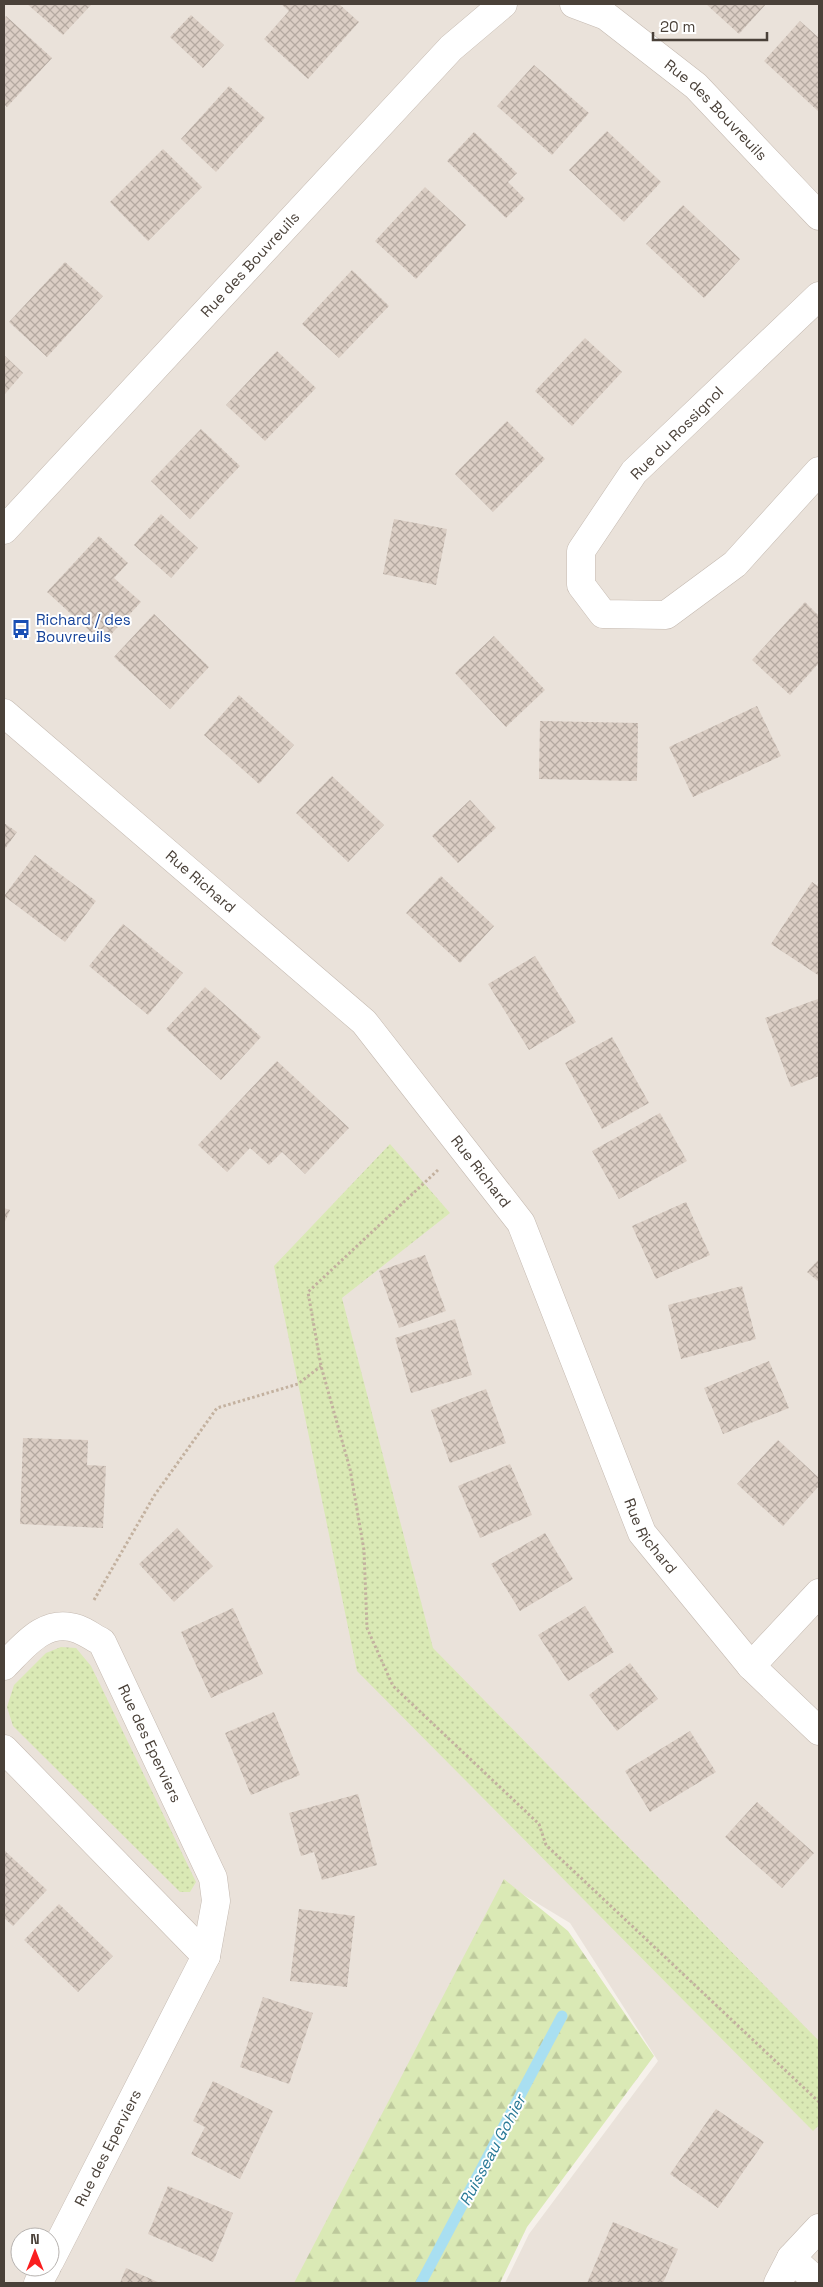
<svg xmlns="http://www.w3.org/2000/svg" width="823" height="2287" viewBox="0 0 823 2287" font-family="'Space Grotesk',sans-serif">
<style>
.residential{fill:#eae2da;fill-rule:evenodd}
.green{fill:url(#green-dots)}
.forest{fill:url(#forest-firs)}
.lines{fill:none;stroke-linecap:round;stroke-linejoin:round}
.stream{stroke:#a9dff1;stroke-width:11}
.building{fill:url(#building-cross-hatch)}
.minor-casing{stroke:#c5bab1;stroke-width:29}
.path{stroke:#c3b19f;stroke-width:3;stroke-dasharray:2.5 2.5;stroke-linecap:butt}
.minor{stroke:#fff;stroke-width:28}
.labels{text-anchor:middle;stroke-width:4;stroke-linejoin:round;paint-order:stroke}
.street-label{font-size:15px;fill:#4a4139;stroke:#fff}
.transit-label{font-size:15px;fill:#164399;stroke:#fff;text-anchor:start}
.water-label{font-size:16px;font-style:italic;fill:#2a7a97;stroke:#fff}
</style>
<defs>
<pattern id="green-dots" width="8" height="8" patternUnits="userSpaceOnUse" patternTransform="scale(1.25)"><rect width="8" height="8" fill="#dae9b5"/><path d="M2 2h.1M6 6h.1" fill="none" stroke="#bdc99c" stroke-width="1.8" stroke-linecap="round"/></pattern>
<pattern id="forest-firs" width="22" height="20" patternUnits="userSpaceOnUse" patternTransform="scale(1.25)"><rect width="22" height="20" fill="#dae9b5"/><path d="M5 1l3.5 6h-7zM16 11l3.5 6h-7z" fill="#bdc99c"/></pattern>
<pattern id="building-cross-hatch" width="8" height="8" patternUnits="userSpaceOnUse" patternTransform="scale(1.25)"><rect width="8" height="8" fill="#dbcec4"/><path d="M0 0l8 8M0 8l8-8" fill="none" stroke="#b4a9a0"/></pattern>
</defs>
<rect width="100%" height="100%" fill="#f6f1eb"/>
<path class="residential" d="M4,4H819V2283H505L529,2234L658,2061L570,1923L507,1885L297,2283H4ZM20,2237H50V2267H20Z"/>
<path class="green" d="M390,1144L450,1213L342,1298L433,1648L819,2041V2125L813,2131L357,1671L274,1266Z
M61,1647L76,1648L91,1666L196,1882L190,1892H180L13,1726L7,1707L14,1685L46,1653Z"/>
<path class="forest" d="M504,1879L568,1931L654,2056L527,2227L500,2283H294Z"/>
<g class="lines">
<path class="stream" d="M421,2283L562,2016"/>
</g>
<path class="building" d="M27,4H92L63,35Z
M281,4H339L359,22L308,79L264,39L289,11Z
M706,4H766L739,34Z
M191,15L224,45L203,68L170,37Z
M6,16L52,58L7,107L4,104V19Z
M800,21L819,38V112L764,61Z
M534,65L589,113L552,155L497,106Z
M229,86L265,118L216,172L181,139Z
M607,131L661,182L624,222L569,170Z
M474,132L517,173L508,182L525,199L506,218L447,161Z
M163,149L202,187L148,241L110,202Z
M425,187L466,225L416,279L375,241Z
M683,205L740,259L704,298L646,244Z
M65,262L103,296L47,357L9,322Z
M352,270L389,306L339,358L302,324Z
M585,338L622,372L572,426L535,391Z
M277,351L316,388L265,441L226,405Z
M4,355L23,373L4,395Z
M507,421L545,459L493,512L455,474Z
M201,429L240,466L190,519L151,481Z
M161,514L198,548L171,578L134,545Z
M394,519L447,529L436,585L383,574Z
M99,536L128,563L114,578L141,602L103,643L47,592Z
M805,602L819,616V663L790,695L752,660Z
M154,614L209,667L170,709L114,657Z
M494,636L545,690L506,727L455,673Z
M239,695L294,745L259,784L204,735Z
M757,706L781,756L693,797L669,747Z
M540,721L638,723L637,781L539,779Z
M332,776L384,825L348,862L296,813Z
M470,800L496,828L458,863L432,836Z
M4,823L17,832L4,850Z
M35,855L96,901L65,942L4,896Z
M441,876L494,926L460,963L406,913Z
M812,882L819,887L818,975L771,944Z
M123,924L183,973L148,1015L89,966Z
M535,956L576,1022L529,1050L488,984Z
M205,987L261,1037L221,1080L166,1029Z
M818,999L819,1076L791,1087L765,1018Z
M612,1037L649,1103L602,1129L565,1063Z
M277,1061L349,1128L305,1174L282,1152L269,1165L250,1148L227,1172L198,1145Z
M660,1113L687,1161L619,1199L592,1151Z
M686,1202L710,1255L656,1279L632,1226Z
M4,1208L10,1210L4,1224Z
M425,1255L446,1311L399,1328L379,1271Z
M819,1259V1282L807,1272Z
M742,1286L756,1339L681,1359L668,1305Z
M455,1319L472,1375L411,1393L395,1338Z
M769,1361L789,1408L723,1434L704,1388Z
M486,1389L506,1443L450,1463L431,1410Z
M23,1438L88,1440L87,1465L106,1466L103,1528L20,1524Z
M778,1440L819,1478V1486L783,1526L737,1484Z
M510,1464L532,1515L480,1538L458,1486Z
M177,1528L213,1566L174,1602L139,1564Z
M545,1533L573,1579L520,1611L491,1564Z
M585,1606L614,1652L568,1681L538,1635Z
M233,1608L263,1674L211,1698L181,1632Z
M630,1663L658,1699L617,1731L589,1695Z
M274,1712L300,1775L251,1795L225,1733Z
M690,1731L716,1772L650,1812L625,1771Z
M358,1794L377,1865L322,1880L314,1852L301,1856L289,1813Z
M757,1802L814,1853L782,1888L725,1837Z
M4,1850L47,1890L13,1926L4,1918Z
M59,1904L113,1956L78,1992L24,1940Z
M299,1909L355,1916L347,1987L290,1981Z
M263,1997L313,2013L289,2084L240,2067Z
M213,2081L273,2111L240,2179L191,2154L205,2127L193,2121Z
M716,2109L764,2142L718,2208L670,2174Z
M168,2186L233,2213L213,2262L148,2234Z
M613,2222L678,2249L663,2283H587Z
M126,2268L160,2283H120Z"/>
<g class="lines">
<g class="minor-casing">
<g id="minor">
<path id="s1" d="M574,4L606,16L696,86L819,216"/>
<path d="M819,296L634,472L581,551V585L603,614L666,615L735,564L819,471"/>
<path id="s2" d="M4,530L451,48L503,4"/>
<path id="s3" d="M4,713L364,1022L521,1223L642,1533L751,1666L819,1731"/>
<path id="s4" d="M4,1666C24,1646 45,1617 78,1629C86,1632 94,1638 102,1642L213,1878L216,1901L206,1956L50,2261"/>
<path d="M751,1666L819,1593"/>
<path d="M4,1749L206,1956"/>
<path d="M791,2258L819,2283"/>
<path d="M38,2283L47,2267"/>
<path d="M778,2283L791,2258L819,2228"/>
</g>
</g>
<path class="path" d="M438,1170L308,1292L321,1366L350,1469L364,1550L367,1628L393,1686L539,1824L546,1845L819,2102
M94,1600L154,1496L217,1408L298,1384L321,1366"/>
<use href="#minor" class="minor"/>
</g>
<defs>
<g id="bus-bare" transform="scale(1.5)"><path d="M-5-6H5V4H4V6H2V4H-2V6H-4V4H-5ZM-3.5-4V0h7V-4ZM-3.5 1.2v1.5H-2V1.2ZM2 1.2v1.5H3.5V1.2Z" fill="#1a4fb4" stroke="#fff" stroke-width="2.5" paint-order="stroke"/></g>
</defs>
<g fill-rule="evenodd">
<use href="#bus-bare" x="21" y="629"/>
</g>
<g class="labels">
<g class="street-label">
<text dy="5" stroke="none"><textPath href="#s1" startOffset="179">Rue des Bouvreuils</textPath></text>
<text dy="5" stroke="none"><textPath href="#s2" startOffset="362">Rue des Bouvreuils</textPath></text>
<text transform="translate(677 433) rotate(-45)" y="5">Rue du Rossignol</text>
<text dy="5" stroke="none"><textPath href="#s3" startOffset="259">Rue Richard</textPath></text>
<text dy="5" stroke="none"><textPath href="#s3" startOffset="664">Rue Richard</textPath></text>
<text dy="5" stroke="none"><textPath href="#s3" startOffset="1069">Rue Richard</textPath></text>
<text dy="5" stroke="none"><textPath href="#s4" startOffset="228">Rue des Eperviers</textPath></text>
<text transform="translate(108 2148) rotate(-63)" y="5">Rue des Eperviers</text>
</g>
<g class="transit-label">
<text x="36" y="625">Richard / des<tspan x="36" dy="17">Bouvreuils</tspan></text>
</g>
<g class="water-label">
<text transform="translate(492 2150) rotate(-62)" y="6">Ruisseau Gohier</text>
</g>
</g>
<rect width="823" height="2287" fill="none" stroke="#4a4139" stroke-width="10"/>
<g transform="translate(35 2252)"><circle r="24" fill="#ffffff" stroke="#b7b3b0"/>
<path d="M0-4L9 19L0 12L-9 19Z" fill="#fa1e1f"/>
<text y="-8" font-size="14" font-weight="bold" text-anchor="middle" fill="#4a4139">N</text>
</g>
<path d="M653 32v8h114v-8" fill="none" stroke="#4a4139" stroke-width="2.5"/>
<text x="660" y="32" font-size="15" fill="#4a4139" stroke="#ffffff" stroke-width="4" paint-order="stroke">20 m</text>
</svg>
